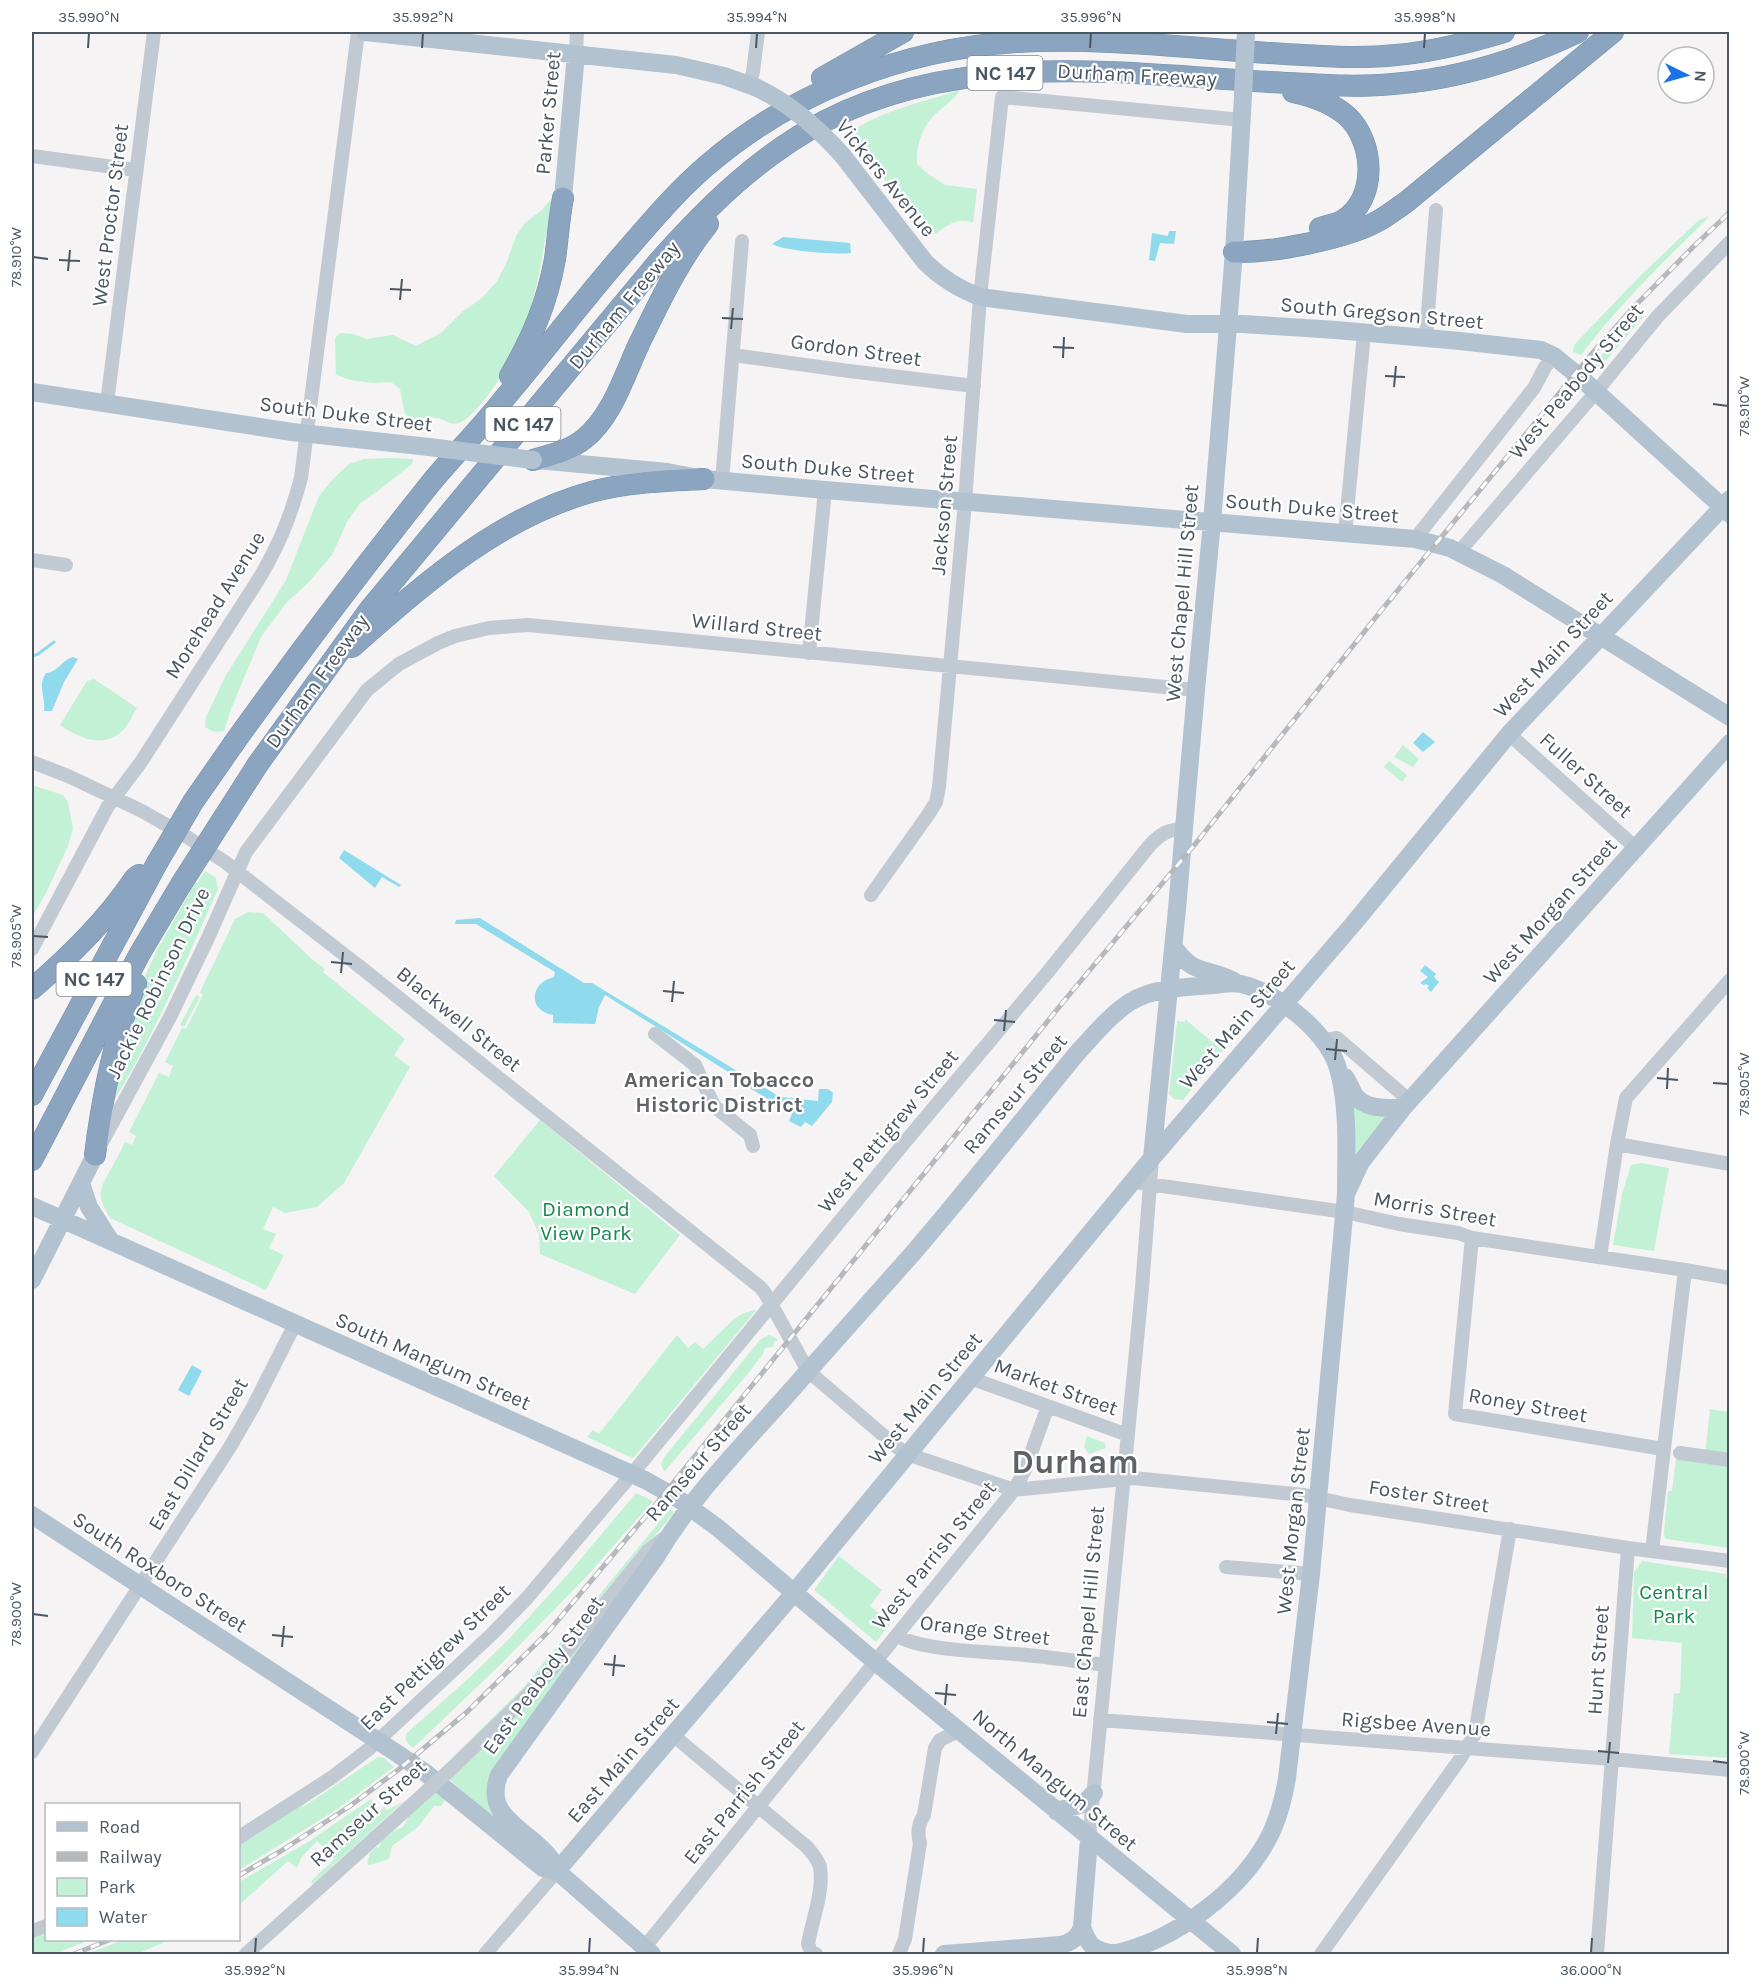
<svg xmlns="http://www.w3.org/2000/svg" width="1761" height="1986" viewBox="0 0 1761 1986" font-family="Karla,sans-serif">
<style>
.green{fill:#c3f1d5}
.water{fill:#90daee}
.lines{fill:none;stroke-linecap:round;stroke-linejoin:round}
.stream{stroke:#90daee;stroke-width:3}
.highway-casing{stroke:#7690ad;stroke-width:22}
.minor{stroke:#c1cad2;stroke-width:14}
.major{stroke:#b3c2d1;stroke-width:18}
.highway{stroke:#8ba5c1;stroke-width:21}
.rail-casing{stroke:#b5b8bd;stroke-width:5}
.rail{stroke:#fff;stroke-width:3;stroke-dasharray:9;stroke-linecap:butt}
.highway-bridge-casing{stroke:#7690ad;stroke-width:22;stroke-linecap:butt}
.minor-bridge{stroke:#c1cad2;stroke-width:14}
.major-bridge{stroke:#b3c2d1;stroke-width:18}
.highway-bridge{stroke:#8ba5c1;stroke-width:21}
.ticks{fill:none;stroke:#4a5661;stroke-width:2}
.labels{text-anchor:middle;stroke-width:4.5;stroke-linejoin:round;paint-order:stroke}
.shield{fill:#fff;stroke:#808990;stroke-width:1.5}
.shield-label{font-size:20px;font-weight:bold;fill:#4a5661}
.street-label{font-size:21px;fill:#4a5661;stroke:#fff}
.park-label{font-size:21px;fill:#17864f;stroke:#fff}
.neighbourhood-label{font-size:22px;font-weight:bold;fill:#5f6368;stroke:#fff}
.town-label{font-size:33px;font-weight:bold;fill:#5f6368;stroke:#fff}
.neatline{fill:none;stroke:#4a5661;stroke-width:2}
.ticks-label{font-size:15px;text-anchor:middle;fill:#4a5661}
</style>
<rect width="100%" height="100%" fill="#f5f3f3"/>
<path class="green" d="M960,90C954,99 948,103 940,110C923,124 916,142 917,164L928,174L945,185L977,189L973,223C958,216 946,226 935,234C917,218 862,158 857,137C856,136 857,130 857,128C888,109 926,101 960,90Z
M550,200C556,213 546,231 544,245C536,300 518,362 480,405C475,411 467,420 459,423C450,426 445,419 437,418C428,417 418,419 409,419L404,411L400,389L391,382L373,383L351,380L336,375L335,338L340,333L353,334L367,339L393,335L416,346L441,333L462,312L482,298L497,281L506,264L516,236L525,223L542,210Z
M1709,216L1705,221C1662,263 1618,306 1581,355L1573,352L1574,345L1640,276L1699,220Z
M1640,311L1645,313L1643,317L1596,372L1594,370L1599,358Z
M391,458L413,459L412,464L375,493L360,503L347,522L332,555L308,583L287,602L261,637L231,709L224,731L214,732L205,727L206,717L225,677L286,580L319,496L332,480L349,464L364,459Z
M94,679L137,708C132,715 128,727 121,732C102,749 77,737 60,725L87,681Z
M1403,745L1419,759L1413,767L1394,757Z
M1389,761L1407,775L1402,782L1384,767Z
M32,785L63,795L68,802L73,828L68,846L45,895L32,917Z
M205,871L216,878L217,886L219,887C186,961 154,1035 112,1104L136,996L157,950L195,883H197Z
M248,912L263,913L313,960L325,969L323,972L405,1039L394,1055L410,1067L344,1183L317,1207L285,1213L273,1207L263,1229L276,1234L269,1248L284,1255L266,1290L110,1218C96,1195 99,1190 111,1169C116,1160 121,1151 125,1142L132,1145L136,1136L129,1132L159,1073L169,1077L173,1066L165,1062L182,1028L186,1029L203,995L200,992L235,919Z
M196,995L200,997L184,1027L180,1025Z
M1185,1019L1223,1051L1183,1100L1174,1099L1169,1094L1177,1021L1185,1022Z
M1351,1100L1390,1111L1357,1152L1355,1153Z
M540,1120L680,1235L635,1294L540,1254L539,1234L529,1212L494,1176Z
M1641,1163L1669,1168L1654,1251L1613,1245L1622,1194L1631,1165Z
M754,1310H756L636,1455L633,1458L628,1456L587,1437L593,1430L599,1434L677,1335L688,1348L695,1342L703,1349L734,1319L742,1314Z
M768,1335L772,1336L778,1340L774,1342L773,1347L765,1348L763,1354L750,1371L664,1472L661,1463L666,1455L760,1340Z
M1710,1409L1729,1412V1548L1667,1539L1665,1538L1664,1533L1668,1491H1672L1677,1450L1705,1454Z
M1087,1436L1105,1443L1106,1448L1089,1454L1084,1447Z
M636,1493L653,1501L587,1576L499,1666L413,1748C407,1743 404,1740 407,1733L469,1678L507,1641L569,1573Z
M670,1509L673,1511V1514L550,1661L514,1700L444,1765L523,1688Z
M839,1556L882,1590L870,1606L891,1623L876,1642L814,1590Z
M1642,1561L1726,1574V1577L1729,1578V1758L1669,1754L1674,1694L1680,1693L1682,1643L1632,1638L1634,1572Z
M587,1638L490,1781L540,1859L449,1779L541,1689Z
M374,1754L302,1806L303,1807L378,1757L384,1758L394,1767L336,1810L239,1870L238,1844L264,1830Z
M437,1790L446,1798L441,1806H434L418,1827L392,1846L389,1859L370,1865L367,1864L370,1853L376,1847L379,1848L381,1842L394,1831L403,1827L410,1815Z
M371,1799L376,1806L374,1812L377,1814L384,1807L387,1810L403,1802L313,1884L311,1882L313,1879L335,1859L317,1841L301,1858L297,1868L288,1861L239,1905V1882L308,1842Z
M46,1934V1940H90L54,1954H32V1938Z
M123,1940H169L137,1954H87Z"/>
<path class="water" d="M1169,231H1176L1174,244L1160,243L1155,261L1149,260L1152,233L1168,236Z
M783,237L850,243L851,253C836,255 784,251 772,244Z
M73,657L78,659L64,682L52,711H44C46,697 37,686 46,673C58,672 62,660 73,657Z
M1423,732L1435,742L1423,752L1413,743Z
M344,850L401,885L399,887L382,877L375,888L339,858Z
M480,918L584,983H592L780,1097L818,1101L819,1089H828L833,1093L832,1102L812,1126L805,1122L801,1127L789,1121L792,1114L737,1080L738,1078L605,995L599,1007L595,1024L553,1023V1015C528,1011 529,983 554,977L555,972L476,924H455L456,920Z
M1425,965L1436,974L1434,977L1439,982L1431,992L1427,988L1429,986L1426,984L1424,985L1420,983L1428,977L1420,971Z
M192,1365L202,1371L189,1396L178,1390Z"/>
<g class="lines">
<path class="stream" d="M32,656L38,654L54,642"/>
<g class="highway-casing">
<path id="highway" d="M822,78L903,32
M1293,92C1312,96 1332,103 1347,116C1375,142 1378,200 1342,221C1335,224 1327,226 1320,228
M1234,252C1271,253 1346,239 1378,221C1387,216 1396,209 1405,203L1613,32
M510,376C532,338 547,303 555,259C558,238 559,218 563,198
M533,460C550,455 569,451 584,439C612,417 624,376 639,344C659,303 679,260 708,224
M352,647C423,585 497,518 591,492C627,482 666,481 704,479
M234,743C297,655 363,568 430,484C454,455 480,429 503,400C544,352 582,301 624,253C650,223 675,193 705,167C790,93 903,49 1016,42C1105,37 1196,49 1285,54C1322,56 1359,59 1396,55C1432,52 1468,43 1504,32
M258,764L370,609L659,261C708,206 759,156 825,121C963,50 1120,73 1269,82C1310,84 1351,88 1393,84C1458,79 1519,60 1578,32
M32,989C71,955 106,921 135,878L139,875
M32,1095L157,863
M95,1155C102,1099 114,1036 136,984
M32,1160L139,955L180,886"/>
</g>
<path class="minor" d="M576,54L577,32
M749,85L753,72L758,32
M32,156L136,170
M1426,338L1436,210
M733,355L849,371L974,386
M107,403L154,32
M722,481L742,241
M1345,533L1364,333
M1415,539L1534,388L1545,367L1554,356
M1459,552L1595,393L1658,316L1730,242
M32,560L66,565
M809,653L825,490
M1509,734L1636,848
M32,762L68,776L142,811L184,835L225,862L364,970L760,1287L765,1293L808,1371L897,1447L907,1454L1014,1490L1133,1478L1304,1495L1350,1505L1628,1548L1730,1561
M871,895L928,815L936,802L939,787L965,502L980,297L1002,97L1242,120
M32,949L108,806L141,762L255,585C277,550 290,519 301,478L358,32
M655,1034L695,1065L714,1106L750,1135L753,1146
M1321,1041L1337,1038L1410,1101
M101,1144L170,1017L208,938L246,852L367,690L399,664L438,643L455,636L489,628L528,625L1196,690
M1617,1144L1730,1164
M1141,1183L1345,1212L1399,1224L1458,1233L1472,1238L1685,1270L1730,1278
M1472,1238L1455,1414L1663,1449
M1600,1257L1617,1144L1626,1098L1730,980
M970,1378L1128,1435
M1680,1453L1730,1460
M1652,1551L1685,1270
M1226,1567L1311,1574
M897,1635C916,1650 987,1652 1014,1654C1044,1656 1075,1661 1105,1665
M1100,1720L1612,1759L1730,1770
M674,1736L807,1847C812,1853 818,1859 820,1867C824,1892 812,1920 808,1944L811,1952L816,1954
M32,1752L230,1447L253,1407L295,1324
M450,1770L521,1702L551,1670L648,1551L663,1539
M238,1838L331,1778L369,1749L492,1634L527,1598L632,1474L900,1148L1047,973L1150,845C1160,834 1169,829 1184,829
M1089,1839L1142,1288L1152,1158
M32,1931L46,1926
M644,1948L1014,1490L1025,1470L1048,1406
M246,1954L427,1791
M485,1954L557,1871
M899,1954L905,1939L920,1843C917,1833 918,1824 924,1815L935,1748L940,1740L959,1731
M1321,1954L1460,1759L1475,1734L1510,1529
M1597,1954L1628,1548"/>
<path class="major" d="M365,32L676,65L724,76L755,87
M843,156L925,262C941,278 959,289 980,297L1187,324H1243L1336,330L1460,341L1541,350L1554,356L1582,379L1730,514
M563,198L576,54
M32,392L292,432L429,447
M537,460L667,472L704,479L825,490L1415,539L1450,548L1503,575L1730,717
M1174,947C1193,976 1207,967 1234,981
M1345,1077C1349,1083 1351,1088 1354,1094C1364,1110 1387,1108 1403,1108
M1152,1158L1177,909L1196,690L1212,522L1234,252L1243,96
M81,1183L89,1207L110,1240
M32,1206L645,1480L677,1498L718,1528L885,1670L1232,1954
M32,1280L95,1155
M32,1515L398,1754L427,1774L543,1868L557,1871
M1056,1811L1083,1804L1094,1793
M557,1871L787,1601L1152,1158L1354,923L1509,734L1730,499
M1082,1927C1089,1947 1094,1951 1116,1954
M652,1954L557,1871C555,1867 553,1862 551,1859C531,1830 482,1819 499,1775L656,1557C696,1489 751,1437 802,1378C839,1336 877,1294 914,1252C970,1187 1023,1119 1078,1052C1094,1035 1110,1015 1130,1002C1156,987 1186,987 1214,985C1223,984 1232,982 1241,984C1278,992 1330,1034 1339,1072C1349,1111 1346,1154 1346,1194
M944,1954L1060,1945C1071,1943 1078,1938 1082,1927L1089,1839
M1112,1954C1174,1942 1245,1889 1272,1831C1280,1813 1284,1796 1287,1778L1311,1574L1346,1194L1361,1162L1403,1108L1730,743"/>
<use href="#highway" class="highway"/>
<g class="rail-casing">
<path id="rail" d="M238,1876L281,1851L350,1806L398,1770L467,1712L548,1632L656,1504L1064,1001L1196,843L1380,612L1588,358L1632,309L1693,247L1730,212
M74,1954L109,1940"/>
</g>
<use href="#rail" class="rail"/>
<g class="highway-bridge-casing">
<path id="highway-bridge" d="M157,863L193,802L234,743
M180,886L258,764"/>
</g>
<path class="minor-bridge" d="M427,1791L450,1770"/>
<path class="major-bridge" d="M755,87C790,103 818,128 843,156
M1243,96L1246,32
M429,447L533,460"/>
<use href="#highway-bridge" class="highway-bridge"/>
</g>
<path class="ticks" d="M88,48L89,33M422,48L423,33M756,48L757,33M1090,48L1091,33M1424,48L1425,33M33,257L48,259M59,260L80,261M68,271L70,250M390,289L411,290M400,300L402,279M722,318L743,319M731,329L733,308M1053,347L1074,348M1063,358L1064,337M1385,376L1405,377M1394,387L1396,366M1713,404L1728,406M33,936L48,937M331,962L352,964M341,973L343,952M663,991L684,993M672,1002L674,981M994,1020L1015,1022M1004,1031L1006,1010M1326,1049L1347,1051M1335,1060L1337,1039M1657,1078L1678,1080M1713,1083L1728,1084M1667,1089L1668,1068M33,1614L48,1616M272,1635L293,1637M282,1647L284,1626M604,1664L625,1666M613,1676L615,1655M935,1693L956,1695M945,1705L947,1684M1267,1722L1288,1724M1276,1734L1278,1713M1598,1751L1619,1753M1713,1761L1728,1763M1608,1763L1610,1742M255,1953L256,1938M589,1953L590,1938M923,1953L924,1938M1257,1953L1258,1938M1591,1953L1592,1938"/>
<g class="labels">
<g class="shield">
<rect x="967.5" y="56" width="75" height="34" rx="4.5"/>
<rect x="485.5" y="407" width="75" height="34" rx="4.5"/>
<rect x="56.5" y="962" width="75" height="34" rx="4.5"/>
</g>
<g class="shield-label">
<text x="1005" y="80">NC 147</text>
<text x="523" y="431">NC 147</text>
<text x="94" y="986">NC 147</text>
</g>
<g class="street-label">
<text transform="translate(1137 75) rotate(3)" y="7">Durham Freeway</text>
<text transform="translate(548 113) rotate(-85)" y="7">Parker Street</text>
<text transform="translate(886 178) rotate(51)" y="7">Vickers Avenue</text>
<text transform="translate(110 215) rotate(-83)" y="7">West Proctor Street</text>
<text transform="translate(624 305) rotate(-50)" y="7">Durham Freeway</text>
<text transform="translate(1382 313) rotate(5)" y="7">South Gregson Street</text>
<text transform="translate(856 350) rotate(8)" y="7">Gordon Street</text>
<text transform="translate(1576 381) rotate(-50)" y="7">West Peabody Street</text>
<text transform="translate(346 414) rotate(7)" y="7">South Duke Street</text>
<text transform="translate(828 468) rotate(5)" y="7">South Duke Street</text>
<text transform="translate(944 505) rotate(-85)" y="7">Jackson Street</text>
<text transform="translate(1312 508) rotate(5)" y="7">South Duke Street</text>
<text transform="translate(1182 593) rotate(-85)" y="7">West Chapel Hill Street</text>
<text transform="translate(215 605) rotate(-58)" y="7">Morehead Avenue</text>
<text transform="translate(757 627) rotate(6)" y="7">Willard Street</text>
<text transform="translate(1553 654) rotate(-47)" y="7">West Main Street</text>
<text transform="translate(317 681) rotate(-54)" y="7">Durham Freeway</text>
<text transform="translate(1586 775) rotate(42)" y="7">Fuller Street</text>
<text transform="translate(1550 911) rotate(-48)" y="7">West Morgan Street</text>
<text transform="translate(158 983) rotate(-64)" y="7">Jackie Robinson Drive</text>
<text transform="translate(459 1019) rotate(39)" y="7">Blackwell Street</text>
<text transform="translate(1237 1024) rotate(-49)" y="7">West Main Street</text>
<text transform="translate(1015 1094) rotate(-50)" y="7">Ramseur Street</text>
<text transform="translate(888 1131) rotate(-50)" y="7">West Pettigrew Street</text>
<text transform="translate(1435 1209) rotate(10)" y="7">Morris Street</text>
<text transform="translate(433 1361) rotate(24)" y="7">South Mangum Street</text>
<text transform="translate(1056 1387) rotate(20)" y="7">Market Street</text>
<text transform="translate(925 1398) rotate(-50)" y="7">West Main Street</text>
<text transform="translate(1528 1405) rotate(10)" y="7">Roney Street</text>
<text transform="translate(198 1454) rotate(-59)" y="7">East Dillard Street</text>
<text transform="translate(698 1462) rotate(-49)" y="7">Ramseur Street</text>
<text transform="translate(1429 1496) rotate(9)" y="7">Foster Street</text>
<text transform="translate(1293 1521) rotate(-84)" y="7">West Morgan Street</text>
<text transform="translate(934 1555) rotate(-51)" y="7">West Parrish Street</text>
<text transform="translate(160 1572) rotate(33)" y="7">South Roxboro Street</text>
<text transform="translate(1088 1612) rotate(-85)" y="7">East Chapel Hill Street</text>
<text transform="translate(985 1630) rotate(7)" y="7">Orange Street</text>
<text transform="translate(435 1657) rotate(-44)" y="7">East Pettigrew Street</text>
<text transform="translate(1598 1660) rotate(-86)" y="7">Hunt Street</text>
<text transform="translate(543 1675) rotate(-54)" y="7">East Peabody Street</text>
<text transform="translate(1416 1724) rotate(4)" y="7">Rigsbee Avenue</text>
<text transform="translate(623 1760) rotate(-49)" y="7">East Main Street</text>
<text transform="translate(1055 1780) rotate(40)" y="7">North Mangum Street</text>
<text transform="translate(744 1792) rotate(-51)" y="7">East Parrish Street</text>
<text transform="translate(368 1813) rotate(-42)" y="7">Ramseur Street</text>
</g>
<g class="park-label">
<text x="586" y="1216">Diamond<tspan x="586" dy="24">View Park</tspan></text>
<text x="1674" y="1599">Central<tspan x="1674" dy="24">Park</tspan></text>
</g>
<g class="neighbourhood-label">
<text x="719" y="1087">American Tobacco<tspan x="719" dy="25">Historic District</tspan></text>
</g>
<g class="town-label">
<text x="1075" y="1473">Durham</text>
</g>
</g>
<rect width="1761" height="1986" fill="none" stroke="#ffffff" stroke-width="66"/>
<rect x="45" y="1803" width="195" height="138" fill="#ffffff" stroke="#b7bbc0" stroke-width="1.5"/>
<rect x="57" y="1822" width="30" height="9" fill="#b3c2d1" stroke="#b7bbc0" stroke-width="1.5"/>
<text x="99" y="1833" font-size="18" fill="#4a5661">Road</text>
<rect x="57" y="1852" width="30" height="9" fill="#b5b8bd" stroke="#b7bbc0" stroke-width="1.5"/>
<text x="99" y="1863" font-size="18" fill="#4a5661">Railway</text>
<rect x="57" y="1878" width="30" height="18" fill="#c3f1d5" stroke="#b7bbc0" stroke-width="1.5"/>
<text x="99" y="1893" font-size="18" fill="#4a5661">Park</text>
<rect x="57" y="1908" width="30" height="18" fill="#90daee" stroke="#b7bbc0" stroke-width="1.5"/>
<text x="99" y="1923" font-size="18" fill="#4a5661">Water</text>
<g transform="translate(1686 75) rotate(95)"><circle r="28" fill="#ffffff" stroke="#b7bbc0" stroke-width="1.5"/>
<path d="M0-4.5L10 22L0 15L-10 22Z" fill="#1a73e8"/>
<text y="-9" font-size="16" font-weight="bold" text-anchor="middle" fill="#4a5661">N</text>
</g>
<rect x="33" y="33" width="1695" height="1920" class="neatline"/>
<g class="ticks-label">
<text x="89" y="22">35.990°N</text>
<text x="423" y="22">35.992°N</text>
<text x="757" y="22">35.994°N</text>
<text x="1091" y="22">35.996°N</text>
<text x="1425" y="22">35.998°N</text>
<text transform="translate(16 257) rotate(-90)" y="5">78.910°W</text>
<text transform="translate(1744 406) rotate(-90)" y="5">78.910°W</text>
<text transform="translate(16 936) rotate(-90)" y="5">78.905°W</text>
<text transform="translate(1744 1084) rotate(-90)" y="5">78.905°W</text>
<text transform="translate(16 1614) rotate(-90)" y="5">78.900°W</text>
<text transform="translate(1744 1763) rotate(-90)" y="5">78.900°W</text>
<text x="255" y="1975">35.992°N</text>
<text x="589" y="1975">35.994°N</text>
<text x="923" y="1975">35.996°N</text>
<text x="1257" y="1975">35.998°N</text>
<text x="1591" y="1975">36.000°N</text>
</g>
</svg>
